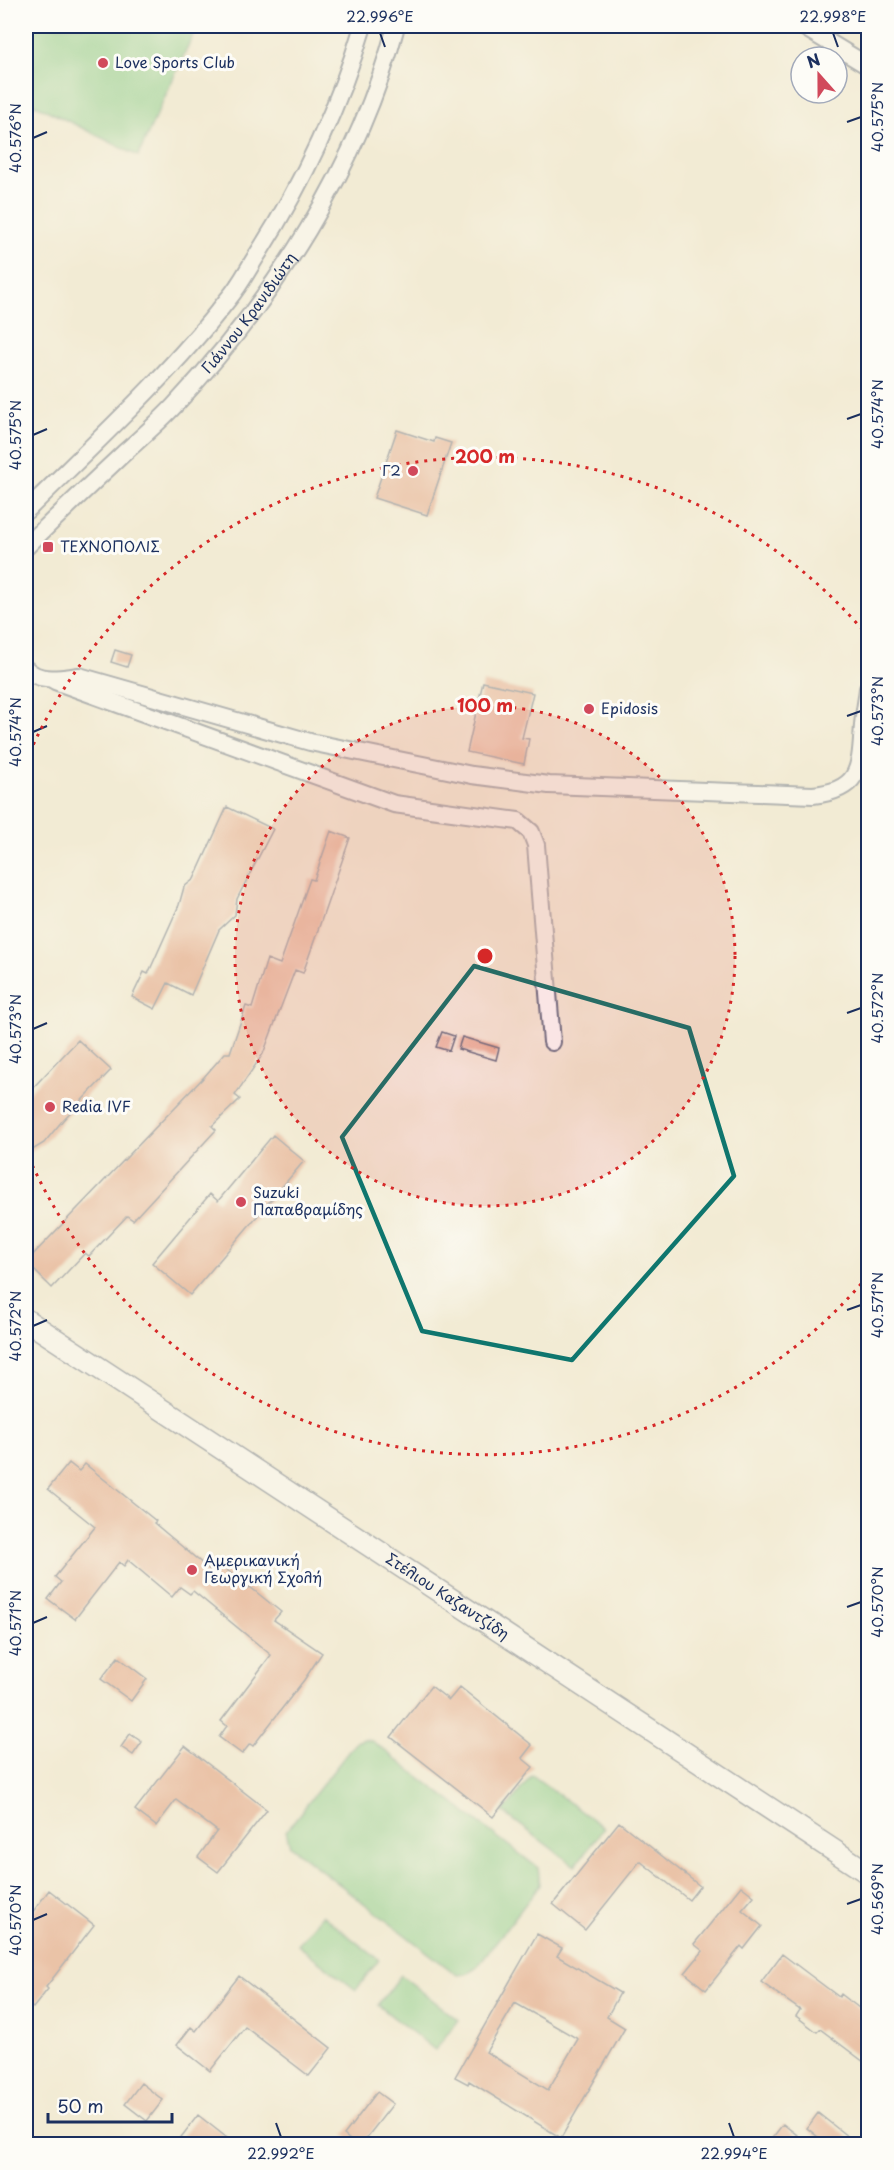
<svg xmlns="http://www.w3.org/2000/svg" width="894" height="2170" viewBox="0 0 894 2170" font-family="'Playpen Sans',sans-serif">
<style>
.green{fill:#85cf8c;stroke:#507f75;stroke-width:1.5}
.building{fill:#e19272;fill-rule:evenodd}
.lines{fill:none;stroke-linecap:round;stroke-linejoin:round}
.minor-casing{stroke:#667187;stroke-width:20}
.major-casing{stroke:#667187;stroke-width:24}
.minor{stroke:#fff;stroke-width:16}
.major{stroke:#fff;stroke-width:21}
.marked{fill:none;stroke:#0f766e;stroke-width:4.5;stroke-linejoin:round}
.ticks{fill:none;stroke:#1b2f5e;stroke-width:2}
.ring{fill:none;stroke:#d62828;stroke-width:3;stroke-dasharray:3 6}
.poi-dot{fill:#d1495b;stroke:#fdfcf7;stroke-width:2}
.labels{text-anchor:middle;stroke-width:6;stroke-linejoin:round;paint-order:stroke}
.poi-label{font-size:15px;fill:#1b2f5e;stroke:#fdfcf7;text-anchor:start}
.street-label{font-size:15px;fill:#1b2f5e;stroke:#fdfcf7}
.centre{fill:#d62828;stroke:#fdfcf7;stroke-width:3}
.ring-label{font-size:18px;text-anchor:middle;font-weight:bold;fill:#d62828;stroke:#fdfcf7;stroke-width:6;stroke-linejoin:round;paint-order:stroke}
.neatline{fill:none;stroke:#1b2f5e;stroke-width:2}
.ticks-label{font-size:15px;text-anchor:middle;fill:#1b2f5e}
</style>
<rect width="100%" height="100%" fill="#fdfcf7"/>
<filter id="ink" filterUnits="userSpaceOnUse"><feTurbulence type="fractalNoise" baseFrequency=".0167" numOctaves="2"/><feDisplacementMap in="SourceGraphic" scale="12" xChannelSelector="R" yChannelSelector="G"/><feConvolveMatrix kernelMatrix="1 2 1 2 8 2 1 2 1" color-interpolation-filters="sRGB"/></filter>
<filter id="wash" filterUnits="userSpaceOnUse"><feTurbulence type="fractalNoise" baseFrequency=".008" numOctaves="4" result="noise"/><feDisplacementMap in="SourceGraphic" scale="24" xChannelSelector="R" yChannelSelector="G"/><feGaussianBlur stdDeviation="1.35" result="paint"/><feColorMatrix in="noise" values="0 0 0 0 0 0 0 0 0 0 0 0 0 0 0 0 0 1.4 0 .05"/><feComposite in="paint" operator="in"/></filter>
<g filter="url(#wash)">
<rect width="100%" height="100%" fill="#f2ebd4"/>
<path class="green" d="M26,26H197L138,156L26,100Z
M364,1739L372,1741L538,1868L540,1885L475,1969L466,1974L457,1975L290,1846L286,1831L356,1742Z
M532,1775L604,1828L575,1866L503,1812Z
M322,1915L379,1960L356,1990L298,1945Z
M401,1975L458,2020L435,2050L378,2005Z"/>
<g id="blocks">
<path class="building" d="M397,430L434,442L435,438L451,443L427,515L374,498Z
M115,650L131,655L127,667L111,662Z
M483,682L533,693L522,738L529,739L524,764L467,752Z
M227,807L273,829L237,899L235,915L219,930L191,995L168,983L155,1009L132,997L144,972L148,974L179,905L184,887L194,879Z
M331,831L350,838L303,973L295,970L263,1054L235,1095L240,1099L212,1126L216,1130L133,1220L127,1216L89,1256L85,1253L52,1288L26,1262L204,1077L225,1053H230L246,1006L252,1008L267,959L280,964L310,879L314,880Z
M442,1032L454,1036L449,1051L436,1047Z
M462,1037L499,1048L496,1060L458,1049Z
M78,1040L111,1070L63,1120L44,1143L26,1154V1095Z
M273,1135L304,1161L190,1295L152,1263L210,1194L218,1201Z
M69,1463L79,1471L85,1464L156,1521L154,1523L210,1570L217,1562L249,1588L250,1587L281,1612L274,1620L322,1653L304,1680L253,1746L250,1744L242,1754L219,1737L227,1726L221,1721L271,1655L193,1591L190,1594L180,1587L172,1597L128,1560L124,1566L119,1562L75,1619L48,1599L61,1582L55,1577L95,1527L48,1489Z
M118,1657L147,1679L131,1701L101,1679Z
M431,1686L449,1700L460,1687L532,1745L522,1758L533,1767L493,1817L391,1737Z
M130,1734L142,1742L133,1755L121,1747Z
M185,1746L267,1810L218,1872L198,1857L217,1831L176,1800L156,1826L135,1810Z
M619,1822L700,1886L689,1900L640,1861L585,1930L553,1904Z
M741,1886L754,1896L742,1910L762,1926L744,1949L741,1946L706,1990L685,1973L703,1951L694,1944Z
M49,1890L94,1925L46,1987L48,1989L33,2008L26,2002V1921Z
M537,1934L562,1948L557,1956L620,1993L607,2017L625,2028L561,2138L469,2081L468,2084L455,2077ZM515,2003L578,2039L548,2090L486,2052Z
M782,1954L839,1997L841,1994L868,2015V2065L820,2029L817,2032L796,2016L800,2010L761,1982Z
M239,1976L331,2048L309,2076L245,2027L210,2071L177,2045L191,2027L196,2031Z
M141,2083L163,2100L147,2121L125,2104Z
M377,2092L393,2104L361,2145H356L344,2135Z
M818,2113L858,2145H828L807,2128Z
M198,2115L236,2145H175Z
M783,2124L797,2135L790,2145H767Z"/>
</g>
</g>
<g filter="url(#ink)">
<use href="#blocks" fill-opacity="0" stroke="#667187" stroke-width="1.5"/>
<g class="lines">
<g class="minor-casing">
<g id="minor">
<path d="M802,26L868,66"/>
<path d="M26,511C96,442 169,375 229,298C241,284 249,267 259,252C304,181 339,106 363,26"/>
<path id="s1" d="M26,547C58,515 91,484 124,453C141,438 158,423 174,406C273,300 359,167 396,26"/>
<path d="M26,669C40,683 61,678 79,676L310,742L472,775L549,785L813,795C862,790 860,766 863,725C864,713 867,700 868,688"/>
<path d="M55,681L394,804L518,821L531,832L536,845L552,1042"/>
</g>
</g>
<g class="major-casing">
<g id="major">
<path id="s2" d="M26,1320L868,1873"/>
</g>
</g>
<use href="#minor" class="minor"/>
<use href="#major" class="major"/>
</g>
</g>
<path d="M0 0H894V2170H0ZM474,966L689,1028L734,1176L572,1360L422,1331L342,1137Z" fill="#f2ebd4" fill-opacity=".55" fill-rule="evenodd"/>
<path class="marked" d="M474,966L689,1028L734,1176L572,1360L422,1331L342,1137Z"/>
<path class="ticks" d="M380,33L385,47M833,33L838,47M847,122L861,117M33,138L47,132M847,419L861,414M33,435L47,429M847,716L861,711M33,732L47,726M847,1013L861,1008M33,1029L47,1023M847,1310L861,1305M33,1326L47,1320M847,1607L861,1602M33,1623L47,1617M847,1904L861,1899M33,1920L47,1914M276,2123L281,2137M729,2123L734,2137"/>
<circle cx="485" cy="956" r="250" fill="#d62828" fill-opacity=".12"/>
<g class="ring">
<circle cx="485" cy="956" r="250"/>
<path d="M867 1277A499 499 0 0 1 26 1151M26 761A499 499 0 0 1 867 635"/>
</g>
<g class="poi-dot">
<circle cx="103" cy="63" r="6"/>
<circle cx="413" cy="471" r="6"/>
<rect x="42" y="541" width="12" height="12" rx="3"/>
<circle cx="589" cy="709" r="6"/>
<circle cx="50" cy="1107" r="6"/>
<circle cx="241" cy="1202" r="6"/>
<circle cx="192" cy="1570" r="6"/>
</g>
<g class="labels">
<g class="poi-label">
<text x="115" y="68">Love Sports Club</text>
<text x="401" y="476" text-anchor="end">Γ2</text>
<text x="60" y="552">ΤΕΧΝΟΠΟΛΙΣ</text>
<text x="601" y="714">Epidosis</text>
<text x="62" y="1112">Redia IVF</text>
<text x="253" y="1198">Suzuki<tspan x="253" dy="17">Παπαβραμίδης</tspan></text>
<text x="204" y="1566">Αμερικανική<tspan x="204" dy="17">Γεωργική Σχολή</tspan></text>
</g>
<g class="street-label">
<text dy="5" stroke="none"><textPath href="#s1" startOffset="324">Γιάννου Κρανιδιώτη</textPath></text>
<text dy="5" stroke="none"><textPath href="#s2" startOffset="504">Στέλιου Καζαντζίδη</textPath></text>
</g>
</g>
<circle cx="485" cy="956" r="9" class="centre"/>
<g class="ring-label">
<text x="485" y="463">200 m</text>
<text x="485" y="712">100 m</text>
</g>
<rect width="894" height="2170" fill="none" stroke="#fdfcf7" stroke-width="66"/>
<g transform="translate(819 75) rotate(339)"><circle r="28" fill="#fdfcf7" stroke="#a3aaba" stroke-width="1.5"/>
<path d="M0-4.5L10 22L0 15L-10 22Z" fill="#d1495b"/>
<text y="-9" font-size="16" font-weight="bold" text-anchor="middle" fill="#1b2f5e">N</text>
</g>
<path d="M48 2113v9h124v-9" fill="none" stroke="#1b2f5e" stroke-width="3"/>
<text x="57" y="2113" font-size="18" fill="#1b2f5e" stroke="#fdfcf7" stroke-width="4.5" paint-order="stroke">50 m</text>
<rect x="33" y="33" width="828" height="2104" class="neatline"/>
<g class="ticks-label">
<text x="380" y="22">22.996°E</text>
<text x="833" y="22">22.998°E</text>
<text transform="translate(878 117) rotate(-90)" y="5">40.575°N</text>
<text transform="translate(16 138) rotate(-90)" y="5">40.576°N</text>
<text transform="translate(878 414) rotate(-90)" y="5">40.574°N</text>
<text transform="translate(16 435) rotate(-90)" y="5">40.575°N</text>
<text transform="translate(878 711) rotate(-90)" y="5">40.573°N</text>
<text transform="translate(16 732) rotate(-90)" y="5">40.574°N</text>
<text transform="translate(878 1008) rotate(-90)" y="5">40.572°N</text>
<text transform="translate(16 1029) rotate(-90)" y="5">40.573°N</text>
<text transform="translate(878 1305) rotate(-90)" y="5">40.571°N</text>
<text transform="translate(16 1326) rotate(-90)" y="5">40.572°N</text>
<text transform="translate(878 1602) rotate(-90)" y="5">40.570°N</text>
<text transform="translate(16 1623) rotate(-90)" y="5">40.571°N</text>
<text transform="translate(878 1899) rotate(-90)" y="5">40.569°N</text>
<text transform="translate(16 1920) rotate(-90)" y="5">40.570°N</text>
<text x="281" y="2159">22.992°E</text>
<text x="734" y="2159">22.994°E</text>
</g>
</svg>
